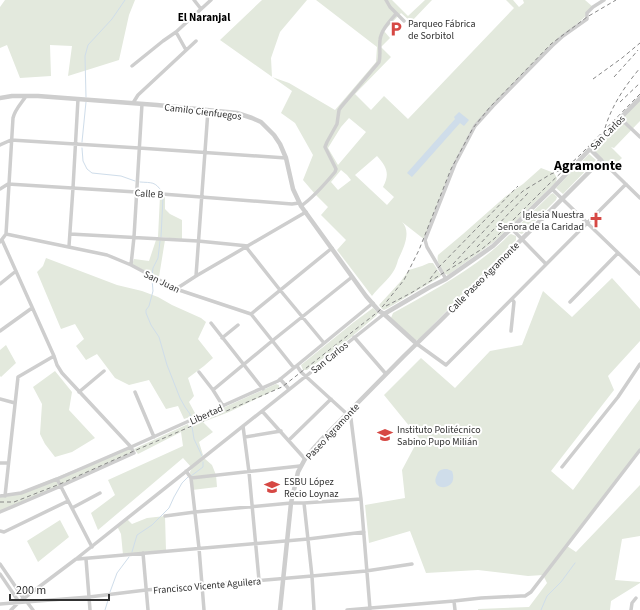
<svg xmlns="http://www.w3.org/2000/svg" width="640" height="610" viewBox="0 0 640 610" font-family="'Source Sans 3',sans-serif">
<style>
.green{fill:#e3e9dd;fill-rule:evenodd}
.water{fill:#cfddea}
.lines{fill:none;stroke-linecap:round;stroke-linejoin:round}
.stream{stroke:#cfddea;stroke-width:1}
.minor{stroke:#cecece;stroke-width:3.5}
.tertiary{stroke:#cecece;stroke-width:4.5}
.rail{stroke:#868686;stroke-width:1;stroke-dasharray:4 3;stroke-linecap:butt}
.labels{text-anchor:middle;stroke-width:4;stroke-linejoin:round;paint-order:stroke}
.poi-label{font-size:10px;fill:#313131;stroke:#fff;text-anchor:start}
.street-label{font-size:10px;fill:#313131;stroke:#fff}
.neighbourhood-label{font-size:11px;font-weight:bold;fill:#000;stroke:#fff}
.district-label{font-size:14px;font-weight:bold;fill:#000;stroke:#fff}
</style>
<rect width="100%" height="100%" fill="#fff"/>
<path class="green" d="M5,0H135L129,15L119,60L68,76L72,46L50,45L51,76L20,78L7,45L0,48V7Z
M262,0H307L280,32L271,58L272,77L289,83L335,110L376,62L377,47L316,0H392L408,16L425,0H432L411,22L401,13L384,31L390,38L381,47L391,57L355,94L371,110L384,96L408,119L514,8L506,0H513L519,7L524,3L523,0H585L593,7L586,16L563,36L473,128L451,169L425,240L402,222C412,232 403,249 398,260C397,264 395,269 393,272C388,280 378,288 372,296L337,250L346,240L321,215L328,207L315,194L303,180L313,155L295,123L281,113L292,91L220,40ZM349,118L366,132L338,165L328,148L341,127ZM377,156C387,167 390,174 383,187L394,197L387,205L355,175ZM341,170L347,175L351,180L338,190L331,182Z
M640,98V121L614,148L611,147L622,158L610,169L590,149Z
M589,154L596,160L563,194L556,188Z
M541,168L554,173L557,178L556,182L494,242L448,275L445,274C441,268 436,262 438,255L463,234L506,196L523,184Z
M553,193L557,197L556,200L522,234L519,233L515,229L516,228L551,194Z
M160,196L165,197V209L170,214L182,220V239L158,237Z
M511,234L516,236V240L419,339L417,340H415L391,318L393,313C432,291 477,268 509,235Z
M156,240H165L159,277L132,265L134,259L149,261Z
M46,258L117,285L142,291L158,297L172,305L201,318L206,322L198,339L213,358L204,366L188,378L194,396L189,402L196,415L184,419L178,406L166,409L149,380L129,385L115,378L97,354L86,360L76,346L84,339L75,324L61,329L37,272L43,266Z
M429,263H433L441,275L440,277L388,308L384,310L382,309L379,305L401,281L409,270L422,266Z
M612,278L640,309V341L608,376L614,390L551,471L573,490L640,399V450L567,546L576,552L640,485V536L622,539L615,580L640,582V583L611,601L610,610H478V609L529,607L547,583L543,575L528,576L478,570L426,573L410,531L369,543L365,505L405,498L402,470L419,438L384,395L421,358L455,388L490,351L522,345L543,291L572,317Z
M373,308L378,313L376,316L343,344L307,370H303L301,365L354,322Z
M6,345L16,363L1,377L0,376V350Z
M55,371L72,392L69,410L95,438L72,452L55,457L45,444L40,434L42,404L33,387Z
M276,384L279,385V388L229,412L203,422L213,432L199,442L203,455L194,466L204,458L212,465L216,475L217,487L192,490L190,472L192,468L183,458L98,530L91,513L115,495L108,480L183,446L181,432L138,454L134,449L188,424L189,427L187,429L193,426L194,421Z
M131,447L134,453L0,512V496L13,495Z
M165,516L166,551L123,555L121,534L117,526L127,519L132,524L147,518Z
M60,520L69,537L38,562L27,541Z"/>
<path class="water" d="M459,112L469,120L464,126L460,123L412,177L407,173L455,119L454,117Z
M444,469H447L452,471C460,492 428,492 437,475C438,471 440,470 444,469Z"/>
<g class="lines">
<path class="stream" d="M86,97L85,56L88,45L112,19L125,0
M82,142L86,102
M82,148L83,161L87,169L92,173L121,176L135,181
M140,182C152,183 155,181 162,192
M161,237L163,197
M152,275L153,268L158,258L160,241
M152,279L153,291L149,306L146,310V313L151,325L159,337L167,365L180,398L185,407L190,414L194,439L202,456
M191,476L203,467V462
M132,552L137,535L152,525L169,508L174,497L182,483L188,477
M110,592L117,573L129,557
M105,610L109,597
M541,610L547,596L561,582L575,563"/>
<path class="minor" d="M194,0L201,9
M386,0L390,7L404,21
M176,32L186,50
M132,66L163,41L176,32L211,0
M133,103L138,95L196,41
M620,118L640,137
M0,145L11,140L139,148L286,158
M601,160L640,198
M0,189L8,184L136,192L292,204L299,203
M552,189L640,274
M301,206C314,197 325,184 335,172L336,169L325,147L327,142L337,124L339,110L341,107L379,62C381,55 379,48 380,40C381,30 390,21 396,14
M512,229L546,264
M6,234L107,255L131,265L176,289L251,314L294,368
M6,234L13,118C15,109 21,104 26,96
M70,234L198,241L248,246
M0,242L6,234
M69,246L73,188L78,99
M246,247L280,290L324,343
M131,265L134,237L142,104
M196,276L208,110
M446,279L427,247L425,240L455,164L475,126L493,106L552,46L563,36L587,19V13L593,7L604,0
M0,284L16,271
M176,289L196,276L306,212
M570,302L618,253
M251,314L332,248
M211,323L263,389
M0,331L32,308
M511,331L514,302L512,299
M354,337L386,374
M222,338L238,325
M417,344L446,365L626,184
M297,366L301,372L347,414
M199,372L213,390L223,406
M280,379L289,389
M213,390L272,341L352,277
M79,392L104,371
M135,392L154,437
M0,399L15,403
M262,411L305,459
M350,411L361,499L370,609
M243,426L249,472L259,580
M245,437L281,431
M289,440L331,399
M0,463H8
M562,467L618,397L640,364
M186,471L191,478L199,548L204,610
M191,478L300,466
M57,479L92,547
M0,496L21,493L57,479L131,447L278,381L373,303
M5,496L18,377L54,356
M304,503L312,576L314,610
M72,508L100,493
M0,512L61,486L134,453L131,447L62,373L57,365L54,356L2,240
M165,516L195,512L291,503H304L361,499
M0,531L4,532L68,501
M143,553L148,610
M78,559L308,539L364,532
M86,559L90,610
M0,564L24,599
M0,574L19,602
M454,601L455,610
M27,602L33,610
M0,604L89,597L146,590L312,576L366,571L412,564
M11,610L19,602L76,559L384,314
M347,610L454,601L481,598L521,596H525L531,592L640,450
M631,610L632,603L636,598"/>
<path class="tertiary" d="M0,98L12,96H38L157,105L237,113L252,118L261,122L274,135L280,144L286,158L293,189L301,206L366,296L379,311L384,314L417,344
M384,314L430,287L446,279L493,246L552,189L590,149L640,98
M280,610L291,503L298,472L305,459L314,448L322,439L404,356L439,322L601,160L590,149"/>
<path class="rail" d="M614,77L633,56L638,50
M593,79L622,58L640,43
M620,102L640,83
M605,128C612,105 625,86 640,68
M477,247L528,193
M453,264L510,203L523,191L551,174L561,170
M430,279L439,267L518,186
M386,306L411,293L482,249L495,238L548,185L581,154L640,94
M0,502H14L60,484L134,451L282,387L379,311L404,280L419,250L451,169L473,128L490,107L551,44L587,17L616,0"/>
</g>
<defs>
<g id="parking-bare" transform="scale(1.2)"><path d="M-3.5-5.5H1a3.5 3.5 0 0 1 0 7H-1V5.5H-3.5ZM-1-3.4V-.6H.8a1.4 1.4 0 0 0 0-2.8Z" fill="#d64844" stroke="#fff" stroke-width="2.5" paint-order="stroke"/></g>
<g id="church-bare" transform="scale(1.2)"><path d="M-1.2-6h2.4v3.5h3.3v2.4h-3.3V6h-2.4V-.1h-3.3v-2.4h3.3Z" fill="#d64844" stroke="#fff" stroke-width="2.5" paint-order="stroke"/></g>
<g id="school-bare" transform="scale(1.2)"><path d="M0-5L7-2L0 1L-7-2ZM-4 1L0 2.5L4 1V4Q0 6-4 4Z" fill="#d64844" stroke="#fff" stroke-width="2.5" paint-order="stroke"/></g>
</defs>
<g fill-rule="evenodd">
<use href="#parking-bare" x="396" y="29"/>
<use href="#church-bare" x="596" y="220"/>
<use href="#school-bare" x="385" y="435"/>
<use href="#school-bare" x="272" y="487"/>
</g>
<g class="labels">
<g class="poi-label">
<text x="408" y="27">Parqueo Fábrica<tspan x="408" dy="12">de Sorbitol</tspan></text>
<text x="584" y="218" text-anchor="end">Iglesia Nuestra<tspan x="584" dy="12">Señora de la Caridad</tspan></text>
<text x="397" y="433">Instituto Politécnico<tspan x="397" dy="12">Sabino Pupo Milián</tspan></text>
<text x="284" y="485">ESBU López<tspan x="284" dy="12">Recio Loynaz</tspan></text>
</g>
<g class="street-label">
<text transform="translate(203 111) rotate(7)" y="4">Camilo Cienfuegos</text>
<text transform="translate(607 132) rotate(-45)" y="4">San Carlos</text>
<text transform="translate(149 193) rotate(4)" y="4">Calle B</text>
<text transform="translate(483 277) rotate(-45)" y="4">Calle Paseo Agramonte</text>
<text transform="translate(162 281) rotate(26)" y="4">San Juan</text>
<text transform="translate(329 357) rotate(-39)" y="4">San Carlos</text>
<text transform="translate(206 414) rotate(-24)" y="4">Libertad</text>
<text transform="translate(332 431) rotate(-47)" y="4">Paseo Agramonte</text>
<text transform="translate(207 585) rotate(-5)" y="4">Francisco Vicente Aguilera</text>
</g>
<g class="neighbourhood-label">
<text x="204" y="21">El Naranjal</text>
</g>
<g class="district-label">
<text x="588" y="170">Agramonte</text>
</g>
</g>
<path d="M10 594v6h99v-6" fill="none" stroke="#313131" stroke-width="2"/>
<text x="16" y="594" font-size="12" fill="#313131" stroke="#ffffff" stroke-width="3" paint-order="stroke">200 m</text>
</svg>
